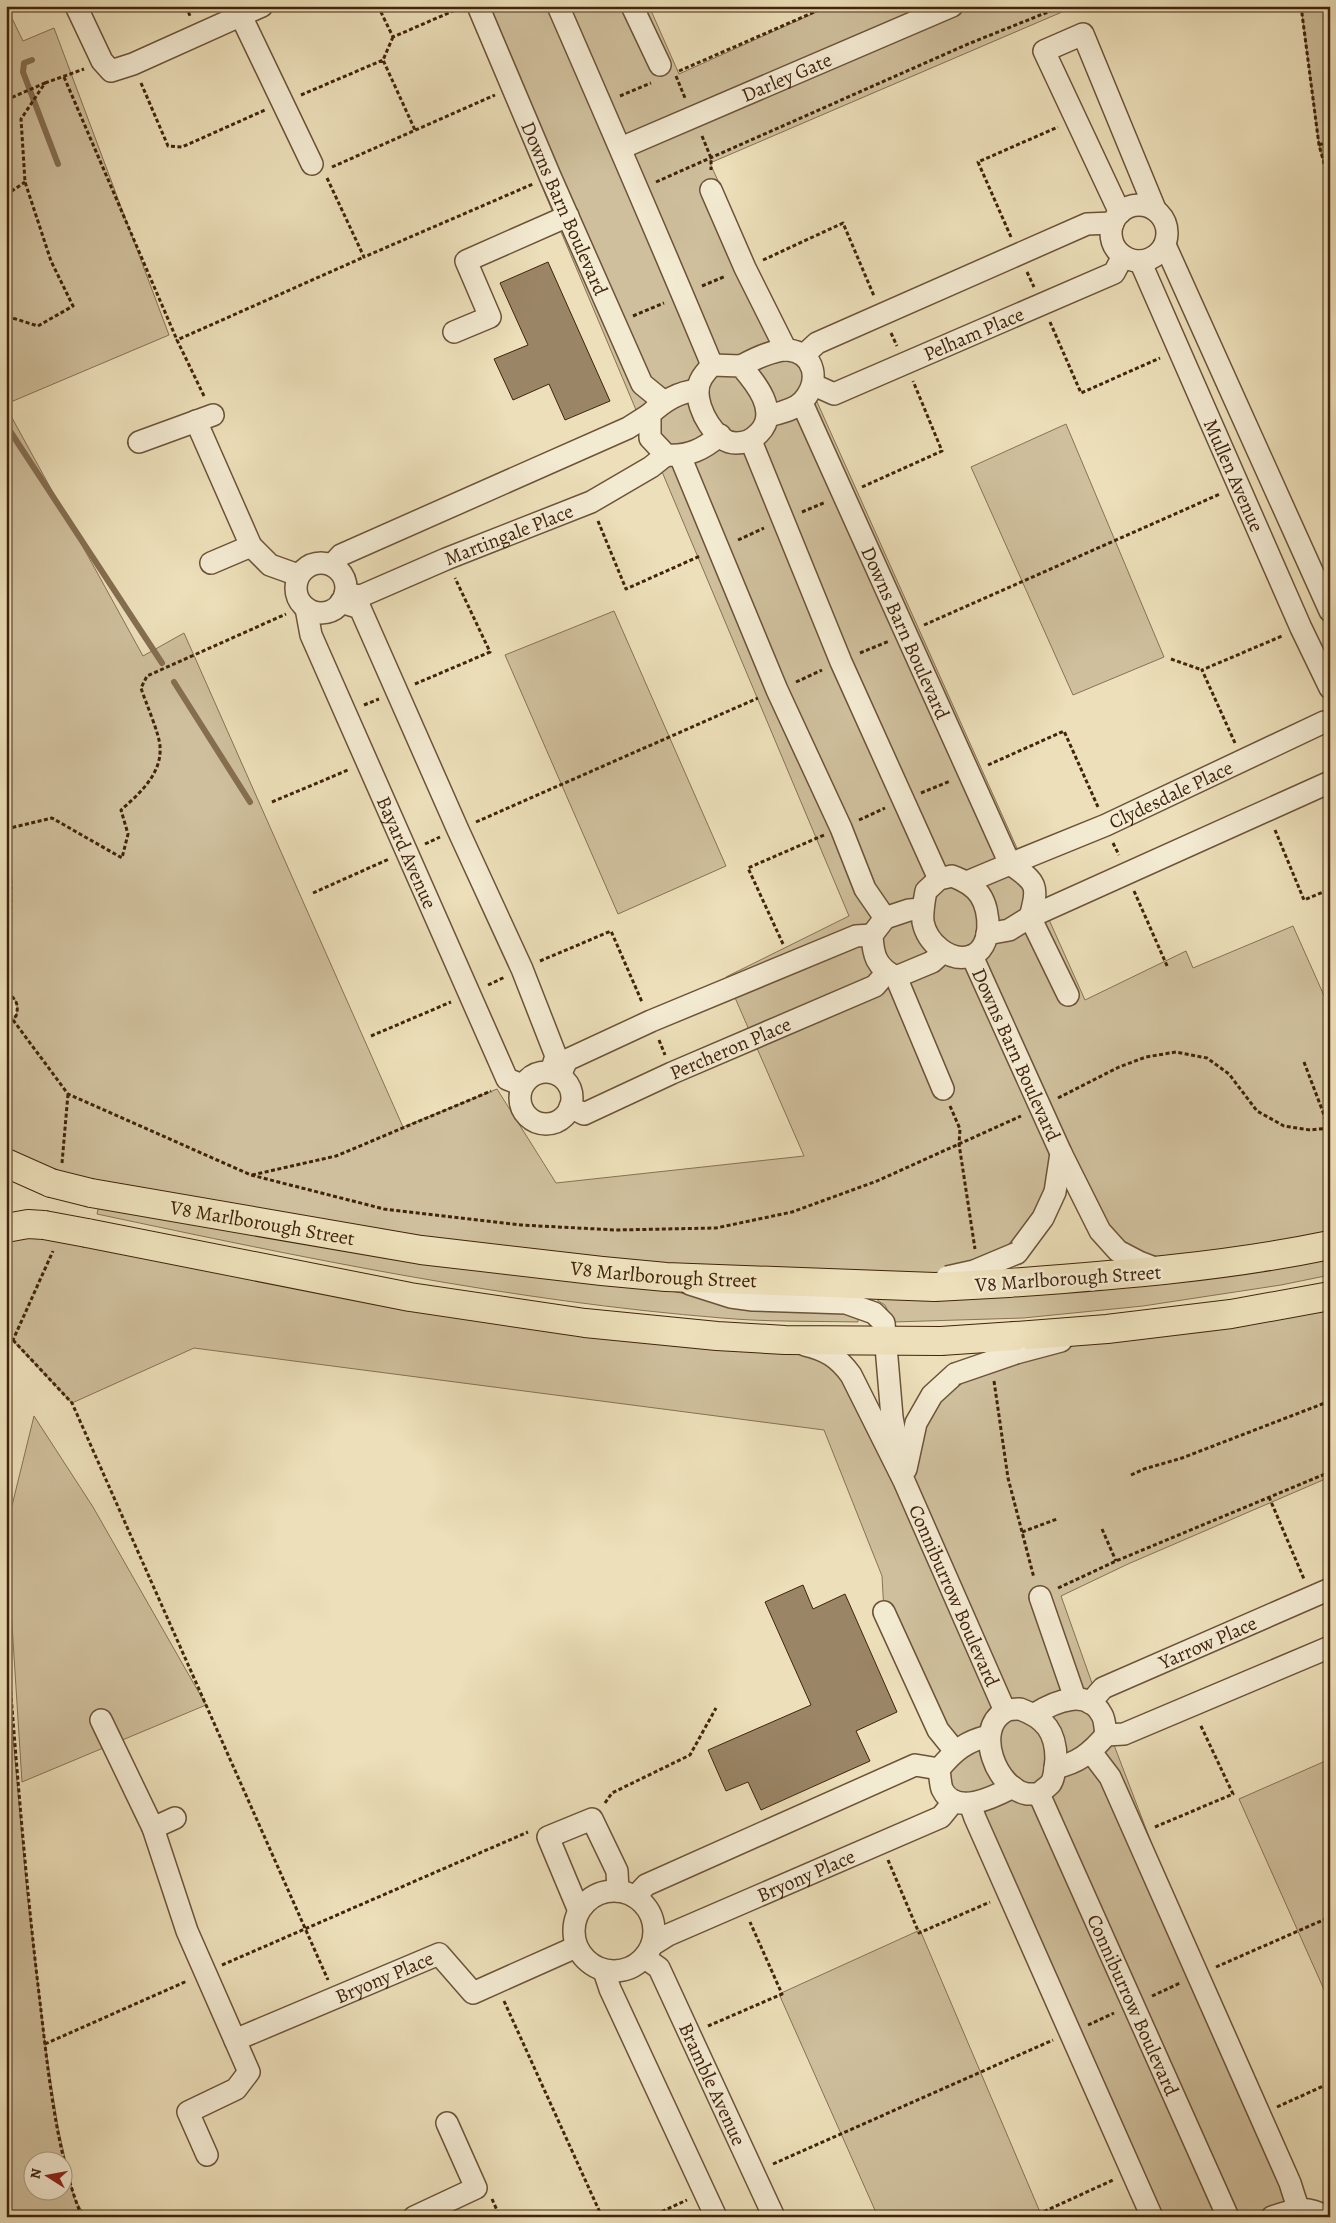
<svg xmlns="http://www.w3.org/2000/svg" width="1336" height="2223" viewBox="0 0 1336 2223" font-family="Alegreya,serif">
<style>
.green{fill:#cfbf9c;stroke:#887254;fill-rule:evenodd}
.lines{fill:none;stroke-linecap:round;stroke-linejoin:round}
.stream{stroke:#856e50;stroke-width:6}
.building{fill:#9a8566;stroke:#41240c}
.minor-casing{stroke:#6c5337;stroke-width:24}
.major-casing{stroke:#41240c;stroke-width:30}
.path{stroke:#41240c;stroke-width:3;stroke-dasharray:4 2.5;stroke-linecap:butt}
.minor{stroke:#f3ead2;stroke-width:21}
.major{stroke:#ecdfb9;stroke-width:28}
.minor-bridge-casing{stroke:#6c5337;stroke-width:24;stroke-linecap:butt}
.major-bridge-casing{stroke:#41240c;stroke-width:30;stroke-linecap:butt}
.minor-bridge{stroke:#f3ead2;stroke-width:21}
.major-bridge{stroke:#ecdfb9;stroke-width:28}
.labels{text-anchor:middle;stroke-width:5;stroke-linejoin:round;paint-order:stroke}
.street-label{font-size:20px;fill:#41240c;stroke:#f3ead2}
</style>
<rect width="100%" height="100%" fill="#ecdfb9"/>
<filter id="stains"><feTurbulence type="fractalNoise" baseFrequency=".004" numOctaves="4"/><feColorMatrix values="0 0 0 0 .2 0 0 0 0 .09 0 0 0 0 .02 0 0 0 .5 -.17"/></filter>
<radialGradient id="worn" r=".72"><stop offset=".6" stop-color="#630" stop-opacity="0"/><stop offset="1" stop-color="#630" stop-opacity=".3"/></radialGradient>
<path class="green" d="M6,6L23,41L54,28L169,335L6,404Z
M466,6H649L679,74L830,6H1076L710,163L1085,1000L1186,951L1193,968L1293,926L1330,1009V1238L1165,1271L1118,1251L1061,1154L1033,1235L916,1287L421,1250L6,1163V1024L16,1016C19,1006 17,998 6,993V407L143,656L184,633L403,1127L497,1089L556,1183L804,1156L726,977L849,916Z
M1301,6H1330V185L1319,145Z
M1066,424L1164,657L1073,695L971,467Z
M614,611L726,866L618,914L505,655Z
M100,1200L462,1266L671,1291L752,1308L839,1310L858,1316V1322C813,1321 767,1322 722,1318C511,1301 304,1258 97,1214Z
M6,1228L823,1349L904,1480L932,1395L989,1361L1330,1296V1477L1128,1564L1061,1596L1114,1745L1279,2177L1312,2217H1163L971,1814L915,1765L955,1751L884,1612L882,1576L824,1430L194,1348L72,1403L13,1341L6,1344Z
M1330,1251V1275L1281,1285L1143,1306L1023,1318L893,1322L885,1305L878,1301L877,1295Z
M34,1416L93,1507L206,1705L22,1782L6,1530Z
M6,1659L27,1892L45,2044L58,2127L74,2198L86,2217H12L6,2191ZM32,2160H62V2190H32Z
M1330,1759V2003L1239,1799Z
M920,1930L1040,2212L1028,2217H878L779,1994Z"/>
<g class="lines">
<path class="stream" d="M32,60L24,63L23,72L58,164
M6,425L162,663
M174,682L250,802"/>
</g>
<path class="building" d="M548,262L610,401L565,420L549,384L513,400L494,359L528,345L500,283Z
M803,1585L813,1609L845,1594L897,1712L856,1731L870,1761L761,1810L748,1782L726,1791L708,1750L811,1705L765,1602Z"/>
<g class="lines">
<g class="minor-casing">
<g id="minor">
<path d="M76,6L102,61L111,71L133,64L262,6"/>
<path id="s1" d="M478,6L550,176L642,384L664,402"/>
<path d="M558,6C610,125 662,245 712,365"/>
<path d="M632,6L660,65"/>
<path d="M241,16L312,164"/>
<path id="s2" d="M621,148L952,6"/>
<path d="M711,190L745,268L786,350"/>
<circle cx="1139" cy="233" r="28"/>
<path d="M1120,213L1044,51L1083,34L1155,209"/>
<path d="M1165,245L1330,611"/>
<path id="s3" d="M1140,261L1301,628L1330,688"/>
<path d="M454,332L490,317L466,261L568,216"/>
<path d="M804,355L817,343L1087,224L1113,223"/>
<path d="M712,365L741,366C755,382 780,412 759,433C752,440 746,443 736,443C715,443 697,409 698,391C698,380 705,373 712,365Z"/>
<path d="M741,366C752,360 775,349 788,350C816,353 820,382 803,401C795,410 779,413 768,416"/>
<path id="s4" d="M814,385L834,394L1114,273L1123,256"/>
<path d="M698,390C678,392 664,401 650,414V438L666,455C688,457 704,449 720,435"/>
<path id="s5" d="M802,403L1010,864L1106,825L1324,722L1330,725"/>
<path d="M196,421L251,546L270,565L298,575"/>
<path d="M751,441L841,662L939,879"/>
<path d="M139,442L213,415"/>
<path d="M680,456L777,690L841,828L865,889L885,918"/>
<circle cx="321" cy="588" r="25"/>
<path d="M211,563L251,546"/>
<path d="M332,565L341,555L628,428L650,414"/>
<path id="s6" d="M345,594L361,596L446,559L591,502L651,467L666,455"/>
<path d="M341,602L360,608L458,830L522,969L556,1056L551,1072"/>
<path id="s7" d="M306,608L311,635L507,1079L522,1085"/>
<path d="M952,876C963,880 973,885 980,895C991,911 993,948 971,956C949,963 927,942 923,922C922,912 924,901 926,891L939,879Z"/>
<path d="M967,882L1010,864C1037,882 1039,886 1030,917L1009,930L987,934"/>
<path d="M923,909L909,910L885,918L872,935C873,955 876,967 896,977L932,962L943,952"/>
<path id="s8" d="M972,956L1061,1153L1100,1231L1118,1251L1139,1262L1160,1270"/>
<path d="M896,977L943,1089"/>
<path d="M1068,995L1030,917L1330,782"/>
<circle cx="546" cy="1098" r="26"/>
<path d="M560,1075L567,1060L651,1021L856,936L872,935"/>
<path id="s9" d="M570,1107L584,1114L672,1073L875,986L887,972"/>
<path d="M1017,1253L1043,1218L1055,1192L1061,1153"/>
<path d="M690,1284L731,1297L753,1300L846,1303L874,1313L884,1323L892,1417L899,1456"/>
<path id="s10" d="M805,1345C826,1350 838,1357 851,1375L904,1481L1005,1711"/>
<path d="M1016,1353L1061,1341"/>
<path d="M906,1469L916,1423L932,1395L955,1374"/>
<path d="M1040,1597L1075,1698"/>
<path d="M884,1612L938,1730L955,1751"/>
<path id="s11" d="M1090,1703L1103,1688L1330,1589"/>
<path d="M1020,1709C1045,1718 1056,1732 1056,1759C1055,1767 1055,1777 1051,1783C1048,1787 1042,1790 1039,1794C1035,1794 1030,1794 1027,1794C996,1788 974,1730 1004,1712C1008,1709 1015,1709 1020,1709Z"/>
<path d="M1035,1714C1054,1702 1088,1687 1102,1715C1105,1720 1105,1729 1106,1735C1091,1753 1078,1763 1055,1768"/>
<path d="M101,1720L153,1828L187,1931L249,2072L236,2089L188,2112L207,2155"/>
<path d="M1106,1735L1124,1734L1330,1647"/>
<path d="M989,1736C966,1741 954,1751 939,1769C940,1775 940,1783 942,1789C955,1817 994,1797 1013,1787"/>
<path d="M1091,1752L1110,1777L1290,2183L1298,2208"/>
<path id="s12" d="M1039,1794L1228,2217"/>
<path d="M970,1804L975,1818L1152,2217"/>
<path d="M153,1828L175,1818"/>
<circle cx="614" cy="1931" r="40"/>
<path d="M635,1897L646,1885L915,1765L939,1769"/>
<path d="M579,1911L548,1837L592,1819L617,1871L618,1891"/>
<path id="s13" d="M652,1945L668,1935L941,1817L954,1801"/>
<path id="s14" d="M645,1958L659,1968L774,2217"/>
<path d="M604,1971L610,1989L716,2217"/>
<path id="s15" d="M235,2040L439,1954L473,1993L576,1947"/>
<path d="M414,2217L476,2188L447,2123"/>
<path d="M1272,2217C1295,2209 1306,2205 1327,2217"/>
</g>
</g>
<g class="major-casing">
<g id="major">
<path d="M6,1163L51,1183"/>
<path id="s16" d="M91,1193L421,1250L602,1271L666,1277L935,1287"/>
<path d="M6,1228L28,1224L44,1225"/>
<path d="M87,1233L410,1297L585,1323L717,1336L785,1340L941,1341"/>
<path d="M1009,1283C1117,1275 1224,1267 1330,1245"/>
<path d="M1015,1336L1107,1329L1231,1314L1330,1296"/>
</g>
</g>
<path class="path" d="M186,6L190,16
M378,6L393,37L460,8
M1301,6L1319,145L1330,185
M393,37L383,60L415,130
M679,71L828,6
M676,76L685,98
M64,77L177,340
M45,83L84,69
M141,83L168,146L182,147L265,110
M301,95L383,60
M620,96L651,83
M6,100L45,83L21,119L25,182L51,261L73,306L38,326L6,316
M702,136L711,158V170
M1319,145L1330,141
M332,167L495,95
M327,178L364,257L533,184
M656,182L968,44L1063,6
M6,195L25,182
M1011,237L978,162L1058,127
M763,260L843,223L874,296
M1027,272L1034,287
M702,286L726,276
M633,316L664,303
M1050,322L1081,393L1160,358
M891,333L897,346
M204,396L177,340L364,257
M862,487L942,451L913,381
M802,512L826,502
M598,521L626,589L700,556
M738,540L764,528
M924,625L1220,494
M860,653L889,641
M1171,659L1202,670
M796,682L822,670
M415,684L490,652L455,578
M364,705L379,699
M1235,743L1202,670L1282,636
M988,765L1064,731L1098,807
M921,793L950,781
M272,802L348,770
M859,820L885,808
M476,822L758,698
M6,829L52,818L122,858L128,834L121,810C139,794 162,774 160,747C160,735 145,701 141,688L147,676L286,614
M1275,830L1304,900L1330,889
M1113,843L1119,855
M425,844L440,837
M6,854L11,880L10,995
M1134,891L1168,968
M313,893L389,859
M783,944L748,868L824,835
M540,961L611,931L642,1002
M488,985L505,977
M6,993C17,998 19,1006 16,1016L6,1024
M13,1020L68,1094L251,1175L384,1209L521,1225L616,1230L716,1228L792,1212L877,1181L1021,1116
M371,1036L451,1002
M659,1040L665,1055
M1304,1062L1329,1128
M1058,1098L1119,1067L1146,1057L1176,1052L1207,1058L1229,1074L1257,1111L1284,1126L1310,1130L1330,1128
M950,1106L960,1129L959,1144L975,1249
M62,1163L68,1094
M252,1175L336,1156L491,1091
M13,1340L72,1403L328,1980
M6,1344L13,1340L53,1251
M6,1364L7,1344
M994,1381L1008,1478L1034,1578
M1131,1475L1144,1469L1182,1458L1330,1401
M1269,1497L1304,1579
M1102,1529L1116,1561
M1022,1532L1057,1519
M1058,1588L1116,1561L1330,1472
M6,1633C16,1756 25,1879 40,2002C48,2070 56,2154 82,2217
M605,1803L612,1793L690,1755L716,1708
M1155,1827L1233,1794L1200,1724
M888,1860L919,1933L990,1902
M222,1965L528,1832
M1216,1967L1330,1917
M1152,1996L1180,1983
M504,2001L602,2217
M1088,2025L1114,2013
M708,2026L782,1994L750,1922
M45,2044L187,1981
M1277,2107L1330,2083
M773,2164L1053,2040
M492,2199L500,2217
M650,2217L687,2200
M1045,2217L1043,2212L1113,2180"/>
<use href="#minor" class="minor"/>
<use href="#major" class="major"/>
<g class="minor-bridge-casing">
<path id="minor-bridge" d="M947,1277L974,1271L1017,1253
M955,1374L1016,1353"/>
</g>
<g class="major-bridge-casing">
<path id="major-bridge" d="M51,1183L91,1193
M44,1225L87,1233
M935,1287L1009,1283
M941,1341L1015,1336"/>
</g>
<use href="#minor-bridge" class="minor-bridge"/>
<use href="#major-bridge" class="major-bridge"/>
</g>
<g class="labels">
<g class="street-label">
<text dy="7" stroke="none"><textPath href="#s2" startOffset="180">Darley Gate</textPath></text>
<text dy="7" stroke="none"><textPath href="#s1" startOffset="220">Downs Barn Boulevard</textPath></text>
<text dy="7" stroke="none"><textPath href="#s4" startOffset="174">Pelham Place</textPath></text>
<text dy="7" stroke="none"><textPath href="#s3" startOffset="234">Mullen Avenue</textPath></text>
<text dy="7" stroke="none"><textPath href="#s6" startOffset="176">Martingale Place</textPath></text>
<text dy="7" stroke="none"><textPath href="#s5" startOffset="252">Downs Barn Boulevard</textPath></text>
<text dy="7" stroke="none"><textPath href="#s5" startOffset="681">Clydesdale Place</textPath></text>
<text dy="7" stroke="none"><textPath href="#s7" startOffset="265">Bayard Avenue</textPath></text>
<text dy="7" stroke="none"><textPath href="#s9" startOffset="176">Percheron Place</textPath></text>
<text dy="7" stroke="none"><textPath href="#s8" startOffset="108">Downs Barn Boulevard</textPath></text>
<text dy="7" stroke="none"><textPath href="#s16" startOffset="174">V8 Marlborough Street</textPath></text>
<text dy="7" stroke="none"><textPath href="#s16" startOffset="579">V8 Marlborough Street</textPath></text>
<text transform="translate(1068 1278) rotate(-4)" y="7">V8 Marlborough Street</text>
<text dy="7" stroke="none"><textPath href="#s10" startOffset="300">Conniburrow Boulevard</textPath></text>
<text dy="7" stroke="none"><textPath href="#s11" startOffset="134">Yarrow Place</textPath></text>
<text dy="7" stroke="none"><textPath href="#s13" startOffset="169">Bryony Place</textPath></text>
<text dy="7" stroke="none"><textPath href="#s15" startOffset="162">Bryony Place</textPath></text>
<text dy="7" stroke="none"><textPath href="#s12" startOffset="231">Conniburrow Boulevard</textPath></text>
<text dy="7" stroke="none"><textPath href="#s14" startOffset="145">Bramble Avenue</textPath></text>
</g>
</g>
<rect width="1336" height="2223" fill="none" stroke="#ecdfb9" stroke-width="25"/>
<rect x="8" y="8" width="1321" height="2208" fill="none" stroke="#41240c" stroke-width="2.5"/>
<rect x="12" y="12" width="1311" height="2198" fill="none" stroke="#41240c"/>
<g transform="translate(48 2176) rotate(281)"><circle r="24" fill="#f3ead2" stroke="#ac9b83"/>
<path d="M0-4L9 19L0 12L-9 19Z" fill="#8f2418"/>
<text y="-8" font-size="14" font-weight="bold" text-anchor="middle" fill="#41240c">N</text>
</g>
<rect width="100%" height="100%" filter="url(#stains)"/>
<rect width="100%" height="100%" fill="url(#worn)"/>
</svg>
